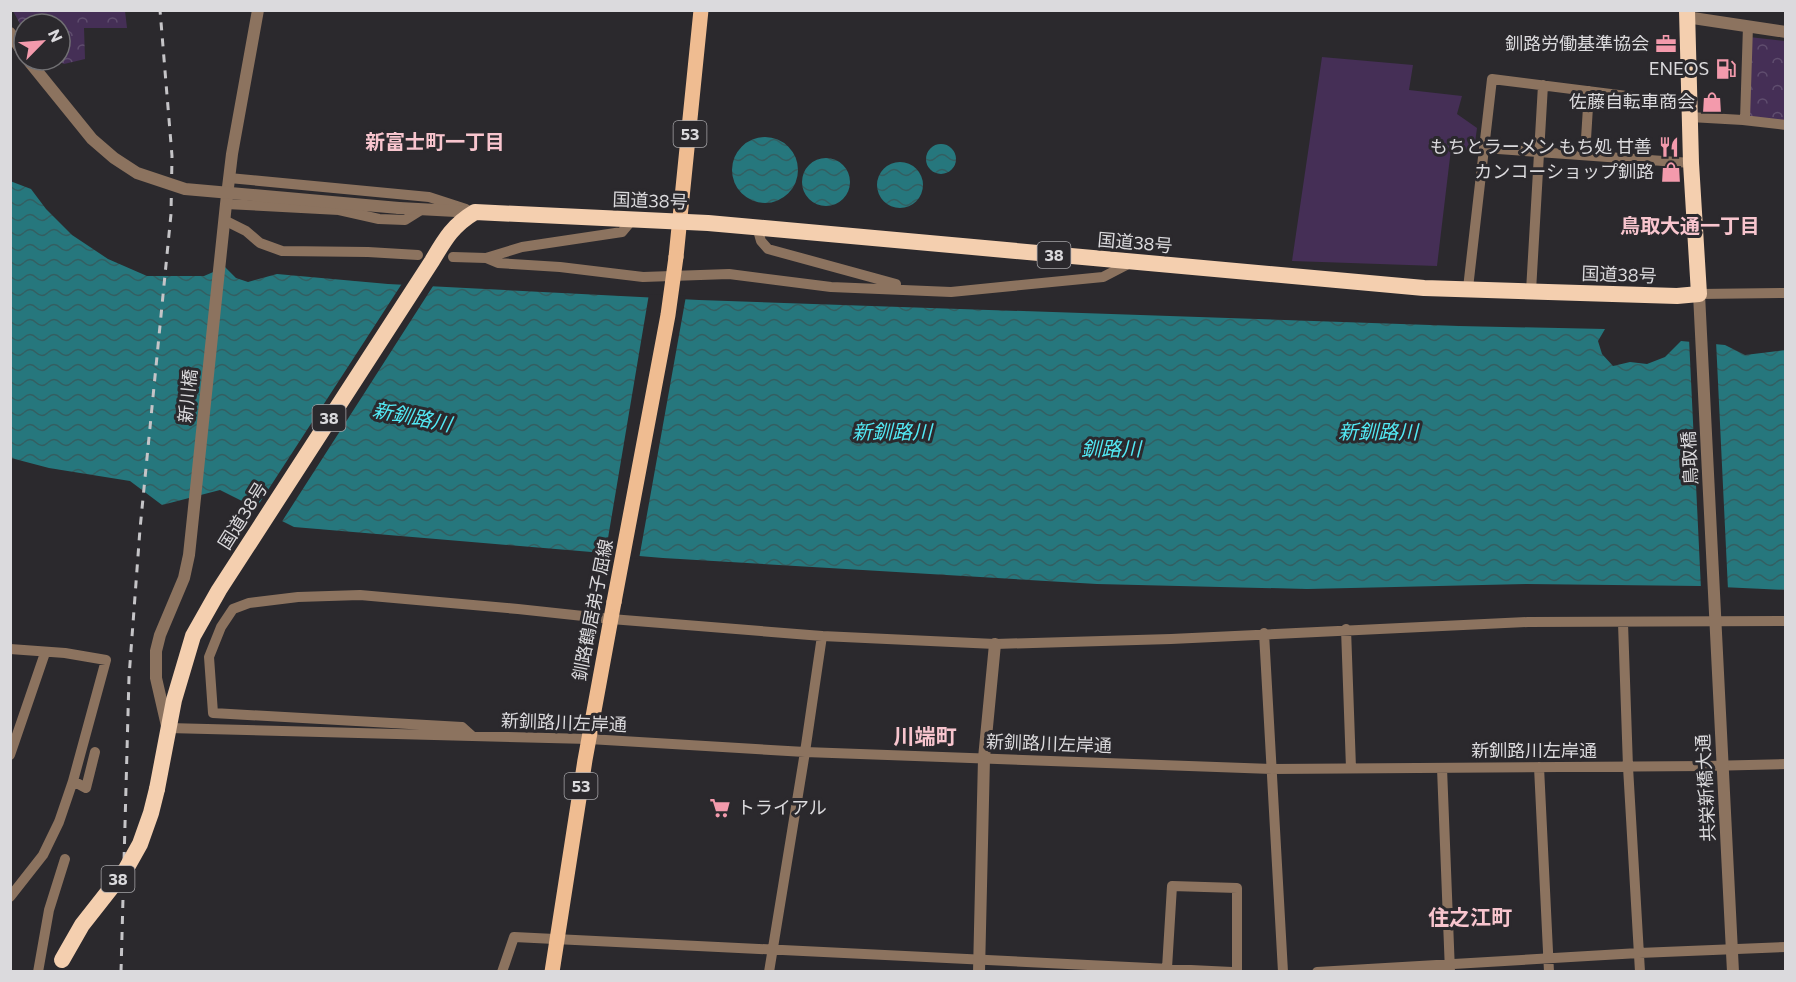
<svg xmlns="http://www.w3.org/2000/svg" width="1796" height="982" viewBox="0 0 1796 982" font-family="Commissioner,'Noto Sans JP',sans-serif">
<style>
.grass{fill:#452f56}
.forest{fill:url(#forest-crowns)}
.water{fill:url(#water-waves)}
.pier{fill:#2b292d}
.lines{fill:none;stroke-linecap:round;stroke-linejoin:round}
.minor{stroke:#8c735f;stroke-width:10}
.tertiary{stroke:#8c735f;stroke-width:12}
.primary{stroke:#efbc91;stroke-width:15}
.trunk{stroke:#f4cfaf;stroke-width:16}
.rail{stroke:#c5c4c7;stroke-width:3;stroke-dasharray:8 8;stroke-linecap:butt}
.tertiary-bridge{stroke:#8c735f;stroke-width:12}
.primary-bridge{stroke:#efbc91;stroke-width:15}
.trunk-bridge{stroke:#f4cfaf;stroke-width:16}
.labels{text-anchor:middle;stroke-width:6;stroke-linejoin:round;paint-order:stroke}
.shield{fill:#2b292d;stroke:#a6a5a8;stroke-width:1.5}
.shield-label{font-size:16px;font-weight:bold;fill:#dbdadd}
.poi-label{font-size:18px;fill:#dbdadd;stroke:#2b292d;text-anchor:end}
.street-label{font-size:18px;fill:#dbdadd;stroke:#2b292d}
.neighbourhood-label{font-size:20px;font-weight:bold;fill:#f8c5ce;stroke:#2b292d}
.water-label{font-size:20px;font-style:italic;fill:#52e9f4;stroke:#2b292d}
.quarter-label{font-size:21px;font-weight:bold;fill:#f8c5ce;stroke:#2b292d}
</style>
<defs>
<pattern id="forest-crowns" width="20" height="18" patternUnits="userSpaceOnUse" patternTransform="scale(1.5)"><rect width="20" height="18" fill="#452f56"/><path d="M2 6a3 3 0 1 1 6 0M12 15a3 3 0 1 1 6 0" fill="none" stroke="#5f4d6e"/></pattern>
<pattern id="water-waves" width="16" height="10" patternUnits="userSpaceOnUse" patternTransform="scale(1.5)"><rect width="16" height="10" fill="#26777d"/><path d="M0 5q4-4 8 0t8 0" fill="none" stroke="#335f62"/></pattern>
</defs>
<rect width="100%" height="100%" fill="#2b292d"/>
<path class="grass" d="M1322,57L1413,65L1409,90L1462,96L1457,114L1477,128L1474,150L1451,149L1437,266L1292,261Z"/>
<path class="forest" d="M13,11H125L127,28H84L85,59L64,64L55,60H60V24H24V31Z
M1749,37L1785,41V121L1746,116Z"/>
<path class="water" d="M732 170a33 33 0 1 1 66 0a33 33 0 1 1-66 0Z
M926 159a15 15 0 1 1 30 0a15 15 0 1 1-30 0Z
M802 182a24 24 0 1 1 48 0a24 24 0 1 1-48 0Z
M877 185a23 23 0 1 1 46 0a23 23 0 1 1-46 0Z
M10,181L31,189L46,209L72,235L108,259L147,276H204L225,267L236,278L248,282L277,274L388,284L699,300L1459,326L1605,329L1598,341L1602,354L1613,366L1630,362L1647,364L1665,357L1681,341L1725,345L1745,355L1785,350V590L1700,586L1527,584L1307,589L1097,584L663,558L294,527L220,490L162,505L130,481L49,468L11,458Z"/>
<path class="pier" d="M403,282L435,283L281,523L255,510Z
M649,294L686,296L639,559L605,556Z
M1689,338L1716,341L1728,590L1701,589Z"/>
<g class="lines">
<path class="minor" d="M1690,117L1743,120L1786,125
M1745,120L1748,26
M1484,148L1691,163
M1585,155L1589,91
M229,178L429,197L466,209
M226,204L339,210L379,219L405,220L421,210
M224,220L246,231L260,243L282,251L368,252L418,255
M757,227L761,241L768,249L896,284
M453,257L486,258L522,247L622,232L632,220
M486,258L498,263L560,267L643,277L729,274L831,287L951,292L1103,277L1130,263
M1468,288L1492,79L1690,104
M1531,291L1543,85
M1699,294L1786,293
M1623,623L1628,767L1640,972
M1346,629L1351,768
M1264,633L1283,972
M10,649L65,653L106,660L73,781
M168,728L589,739L805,752L1272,769L1706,766L1786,764
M472,736L462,727L213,713L209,657L221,627L233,609L249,603L298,597L360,595L518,609L611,619L822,636L995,644L1171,639L1528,622L1786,621
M10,755L45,653
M1539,767L1549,972
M1442,768L1450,972
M10,897L43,855L59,822L73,781L86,788L95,752
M1167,968L1172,886L1237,888V972
M38,972L49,910L65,859
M502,972L514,937L1232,972
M769,972L805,752L822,636
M1317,972L1639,953L1786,947"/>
<path class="tertiary" d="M1686,17L1786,32
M10,33L24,54
M399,208L475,212
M1699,294L1733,972
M167,726L156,678V651L160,635L184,578L189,555L226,204L232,154L258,10
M979,972L984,758L995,644"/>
<path class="primary" d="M676,257L701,10
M552,972L585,760L614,602"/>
<path class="trunk" d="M157,789L174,700L193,636L219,590L432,261C445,239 453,225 475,212L708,223L1424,288L1677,296L1699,294L1691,163L1687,10"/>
<path class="rail" d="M121,972L129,677L140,529L171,214L172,156L160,10"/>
<path class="tertiary-bridge" d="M28,60L92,139L114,158L137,173L185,189L399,208"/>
<path class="primary-bridge" d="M614,602L668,315L676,257"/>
<path class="trunk-bridge" d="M62,960L82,925L126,869L140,844L151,813L157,789"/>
</g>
<defs>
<g id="office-bare" transform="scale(1.62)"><path d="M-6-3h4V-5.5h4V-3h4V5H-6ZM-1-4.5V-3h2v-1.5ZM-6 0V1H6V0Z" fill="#f39aac" stroke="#2b292d" stroke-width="2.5" paint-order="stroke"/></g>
<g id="fuel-bare" transform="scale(1.62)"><path d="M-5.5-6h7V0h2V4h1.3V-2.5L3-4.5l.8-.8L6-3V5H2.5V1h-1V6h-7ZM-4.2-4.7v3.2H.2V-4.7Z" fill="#f39aac" stroke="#2b292d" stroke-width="2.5" paint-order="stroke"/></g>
<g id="shop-bare" transform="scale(1.62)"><path d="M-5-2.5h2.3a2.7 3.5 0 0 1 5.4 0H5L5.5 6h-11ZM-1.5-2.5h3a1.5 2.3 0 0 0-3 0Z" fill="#f39aac" stroke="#2b292d" stroke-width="2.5" paint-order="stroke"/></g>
<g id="restaurant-bare" transform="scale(1.62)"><path d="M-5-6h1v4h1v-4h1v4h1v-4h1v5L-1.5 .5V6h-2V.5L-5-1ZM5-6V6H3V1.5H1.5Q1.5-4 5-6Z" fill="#f39aac" stroke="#2b292d" stroke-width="2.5" paint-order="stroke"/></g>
<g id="supermarket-bare" transform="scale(1.62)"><path d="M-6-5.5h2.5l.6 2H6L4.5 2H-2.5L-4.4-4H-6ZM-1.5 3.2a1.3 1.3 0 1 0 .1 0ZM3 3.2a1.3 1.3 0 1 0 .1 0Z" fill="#f39aac" stroke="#2b292d" stroke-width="2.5" paint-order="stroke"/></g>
</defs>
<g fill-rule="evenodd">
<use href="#office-bare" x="1666" y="44"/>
<use href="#fuel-bare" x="1726" y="69"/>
<use href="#shop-bare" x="1712" y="102"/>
<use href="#restaurant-bare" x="1669" y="147"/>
<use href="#shop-bare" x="1671" y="172"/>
<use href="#supermarket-bare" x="720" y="808"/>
</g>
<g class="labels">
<g class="shield">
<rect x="673.5" y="121" width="33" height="26" rx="4.5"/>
<rect x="1037.5" y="242" width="33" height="26" rx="4.5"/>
<rect x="312.5" y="405" width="33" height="26" rx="4.5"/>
<rect x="564.5" y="773" width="33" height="26" rx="4.5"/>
<rect x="101.5" y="866" width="33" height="26" rx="4.5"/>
</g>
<g class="shield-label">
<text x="690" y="140">53</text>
<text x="1054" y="261">38</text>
<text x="329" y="424">38</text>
<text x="581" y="792">53</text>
<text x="118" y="885">38</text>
</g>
<g class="poi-label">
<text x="1649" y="50">釧路労働基準協会</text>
<text x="1709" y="75">ENEOS</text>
<text x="1695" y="108">佐藤自転車商会</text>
<text x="1652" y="153">もちとラーメン もち処 甘善</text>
<text x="1654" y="178">カンコーショップ釧路</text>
<text x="737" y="814" text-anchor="start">トライアル</text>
</g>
<g class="street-label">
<text transform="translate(650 201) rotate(2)" y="6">国道38号</text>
<text transform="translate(1135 243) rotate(5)" y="6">国道38号</text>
<text transform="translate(1619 275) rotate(2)" y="6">国道38号</text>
<text transform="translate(188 396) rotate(-84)" y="6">新川橋</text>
<text transform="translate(1690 458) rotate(-93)" y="6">鳥取橋</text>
<text transform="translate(243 516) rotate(-58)" y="6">国道38号</text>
<text transform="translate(593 610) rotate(-79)" y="6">釧路鶴居弟子屈線</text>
<text transform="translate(564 723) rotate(2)" y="6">新釧路川左岸通</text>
<text transform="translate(1049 744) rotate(2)" y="6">新釧路川左岸通</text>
<text x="1534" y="757">新釧路川左岸通</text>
<text transform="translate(1706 788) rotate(-93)" y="6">共栄新橋大通</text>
</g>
<g class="neighbourhood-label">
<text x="435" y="149">新富士町一丁目</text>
<text x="1690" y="233">鳥取大通一丁目</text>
</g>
<g class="water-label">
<text transform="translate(412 417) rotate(11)" y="7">新釧路川</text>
<text x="892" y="439">新釧路川</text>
<text x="1378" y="439">新釧路川</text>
<text x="1111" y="456">釧路川</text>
</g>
<g class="quarter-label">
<text x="925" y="744">川端町</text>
<text x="1470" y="925">住之江町</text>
</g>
</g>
<rect width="1796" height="982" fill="none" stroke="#dbdadd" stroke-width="24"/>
<g transform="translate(42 42) rotate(65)"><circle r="28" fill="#2b292d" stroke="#717073" stroke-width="1.5"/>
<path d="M0-4.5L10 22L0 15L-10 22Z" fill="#f39aac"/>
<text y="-9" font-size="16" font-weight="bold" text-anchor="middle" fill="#dbdadd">N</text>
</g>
</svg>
